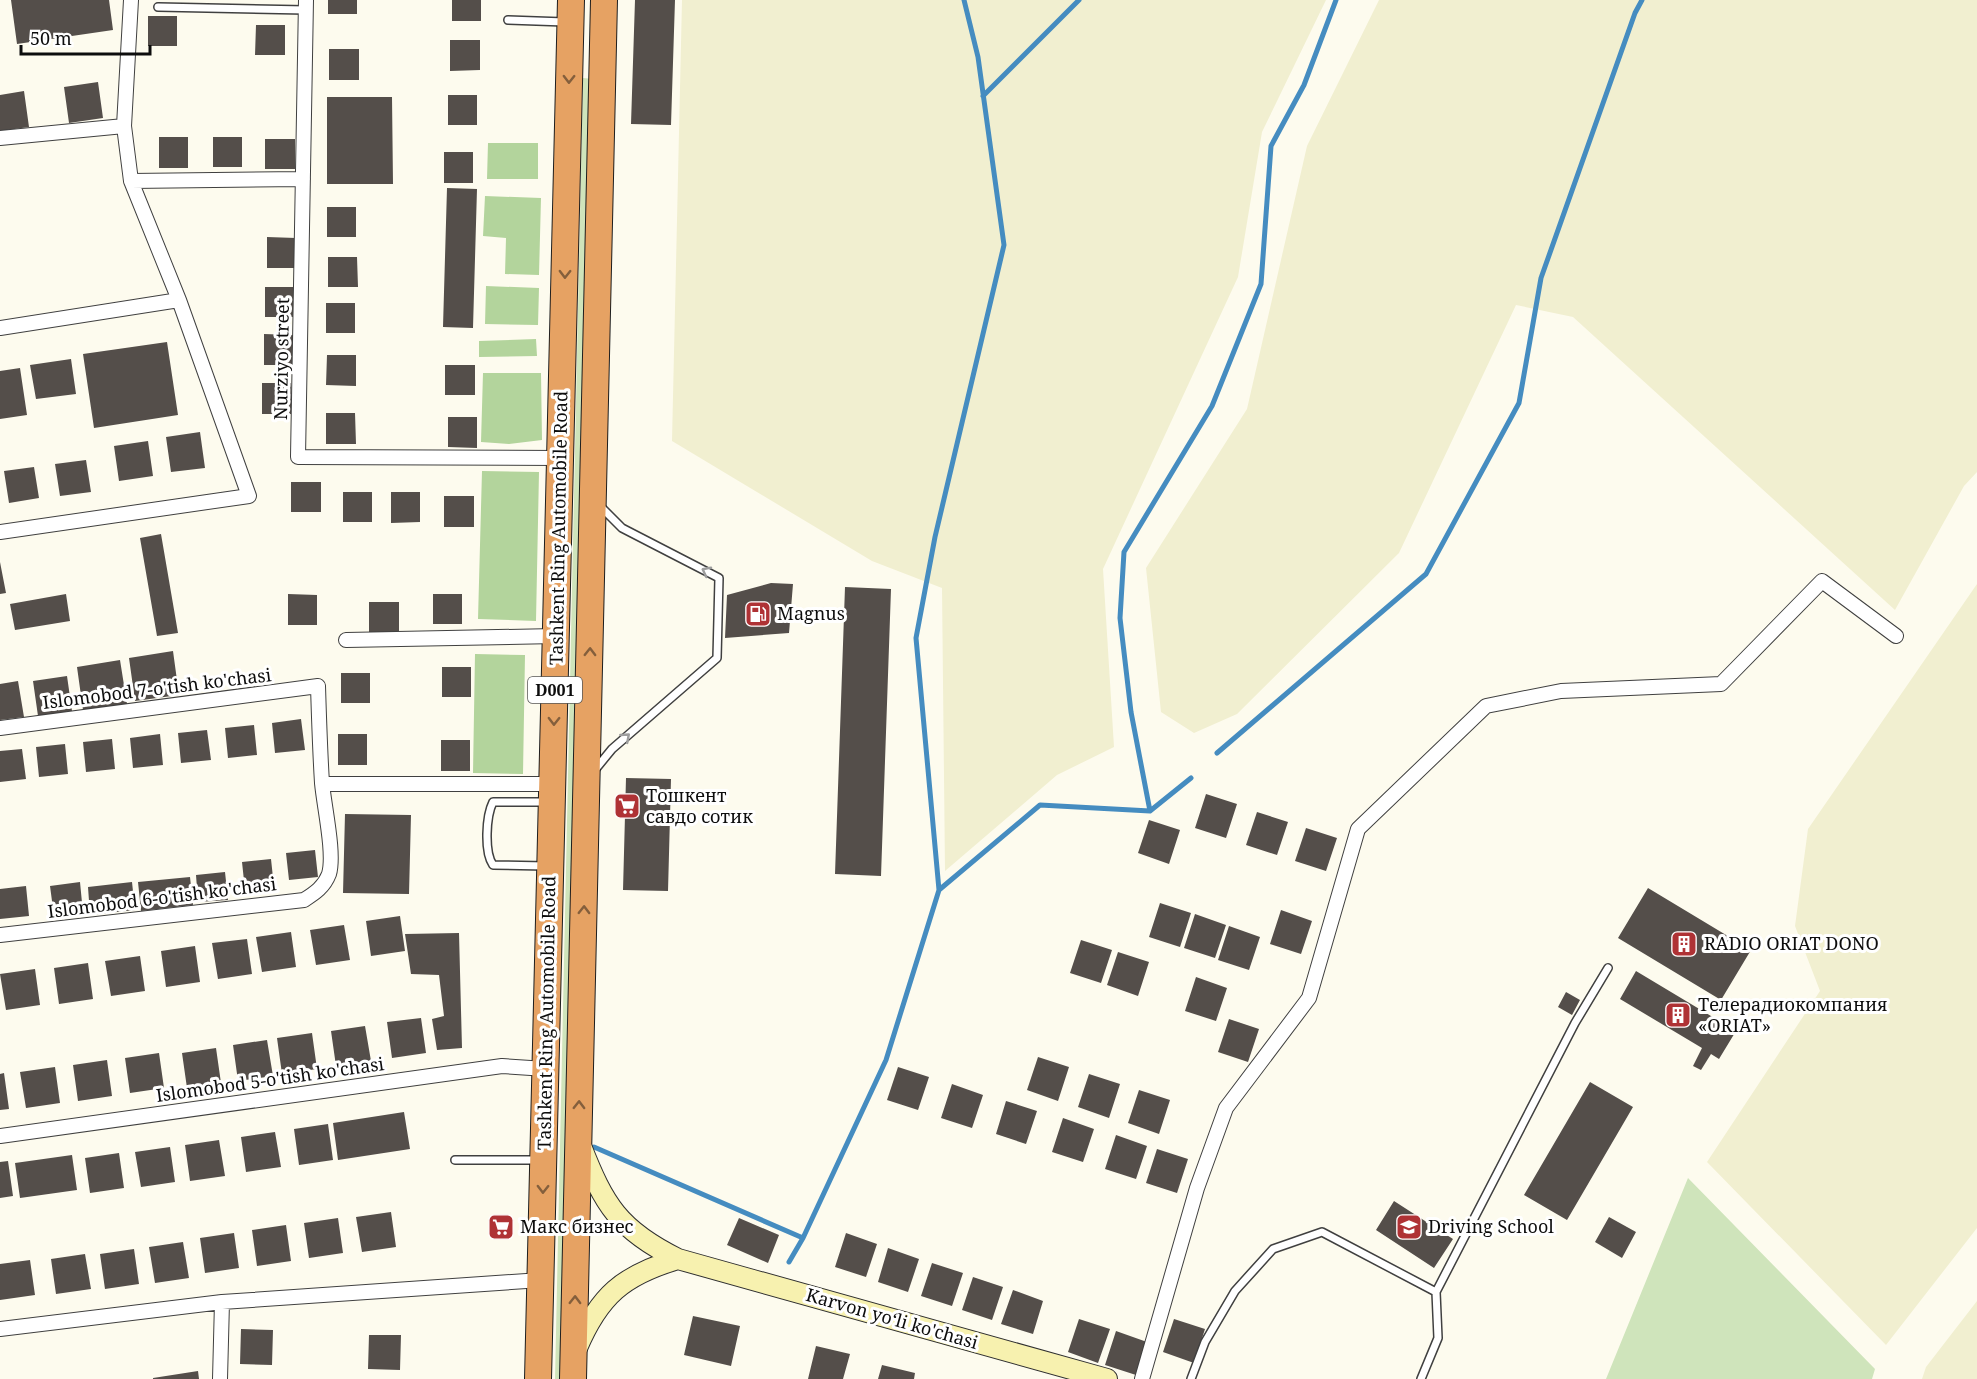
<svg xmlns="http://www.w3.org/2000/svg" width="1977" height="1379" viewBox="0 0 1977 1379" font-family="'Noto Serif',serif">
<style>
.farmland{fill:#f1efd0}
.green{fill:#cfe4bb}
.forest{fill:#b3d49c}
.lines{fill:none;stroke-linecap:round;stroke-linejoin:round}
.stream{stroke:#458cc0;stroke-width:5}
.building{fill:#544e4a}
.lane-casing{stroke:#404040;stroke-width:10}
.street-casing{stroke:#404040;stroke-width:16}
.secondary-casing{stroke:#2f2f2f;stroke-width:22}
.highway-casing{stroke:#1e1e1e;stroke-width:28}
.lane{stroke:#fff;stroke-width:7}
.street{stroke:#fff;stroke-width:14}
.secondary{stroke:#f7f1af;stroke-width:20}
.highway{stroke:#e6a263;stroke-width:26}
.oneway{stroke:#845f3c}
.oneway2{stroke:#9e9e9e}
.labels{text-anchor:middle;stroke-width:6;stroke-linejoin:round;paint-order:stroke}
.shield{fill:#fff;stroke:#565656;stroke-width:1.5}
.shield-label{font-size:16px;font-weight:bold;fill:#0d0d0d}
.street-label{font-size:18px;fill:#0d0d0d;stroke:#fff}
.poi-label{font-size:18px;fill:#0d0d0d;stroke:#fff;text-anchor:start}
</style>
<rect width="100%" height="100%" fill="#fdfbee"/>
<path class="farmland" d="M682,0H1326L1262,132L1238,277L1103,569L1114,747L1057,775L945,871L942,588L872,561L672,441Z
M1379,0H1977V472L1964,486L1895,610L1573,317L1516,305L1399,553L1237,714L1194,733L1161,712L1146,568L1247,409L1307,146Z
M1977,584V1228L1886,1345L1707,1162L1820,991L1795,926L1808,829Z
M1977,1301V1379H1922L1926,1367Z"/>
<path class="green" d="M583,78L594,79L566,1379H555Z
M1688,1178L1875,1369L1872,1379H1606Z"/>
<path class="forest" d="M488,143H538V179H487Z
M485,196L541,198L539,275L505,274L506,238L483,236Z
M486,286L539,288L538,325L485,324Z
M536,339L537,356L479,357V341Z
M483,373H541L542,440L509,444L481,442Z
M482,471L539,472L536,621L478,619Z
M475,654L525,655L523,774L473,773Z"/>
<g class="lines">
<path class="stream" d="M983,96L1079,0
M1217,753L1426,574L1519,403L1541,278L1635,13L1642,0
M1150,811L1131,712L1120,618L1124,552L1212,406L1261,284L1271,146L1304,85L1336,0
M939,890L1040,805L1150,811L1191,778
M594,1147L803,1238
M789,1262L803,1238L886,1060L939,890L916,638L935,537L1004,245L978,57L964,0"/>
</g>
<path class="building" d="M11,0H109L113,30L17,44Z
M328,0H357V14H328Z
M452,0H481V21H452Z
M635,0H675L671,125L631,124Z
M148,16H177V46H148Z
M256,25H285V55H255Z
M450,40H480V70L450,71Z
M329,49H359V80H329Z
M98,82L103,118L69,123L64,87Z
M24,91L29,127L0,131V95Z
M448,95H477V125H448Z
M327,97H392L393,184H327Z
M159,137H188V168H159Z
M213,137H242V167H213Z
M265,139H295V169H265Z
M444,152H473V183H444Z
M447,188L477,189L473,328L443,327Z
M327,207H356V237H327Z
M267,237L296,238V268H267Z
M328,257H357L358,287H328Z
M265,287H294V317H265Z
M326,303H355V333H326Z
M264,334L293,335V365H264Z
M167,342L178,415L94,428L83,354Z
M327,355H356V386L326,385Z
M71,359L76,394L36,399L30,365Z
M445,365H475V395H445Z
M20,368L27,415L0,419V371Z
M262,383H291L292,414H262Z
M326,413H355L356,444H326Z
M448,417H477V448L448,447Z
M200,432L205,468L171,472L166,437Z
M148,441L153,476L119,481L114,446Z
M86,460L91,492L60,496L55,464Z
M34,467L39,498L9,503L4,471Z
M291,482H321V512H291Z
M343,492H372V522H343Z
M391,492H420V522L391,523Z
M444,496H474V527H444Z
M161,534L178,633L157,636L140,538Z
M0,562L6,593L0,594Z
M771,583L793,584L789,633L725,638L727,595Z
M845,587L891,589L881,876L835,874Z
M66,594L70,621L15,630L10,604Z
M288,594L317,595V625H288Z
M433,594H462V624H433Z
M369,602H399V632H369Z
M173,651L179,695L135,701L129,658Z
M120,660L127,704L83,710L77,667Z
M442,667H471V697H442Z
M341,673H370V703H341Z
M67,676L72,711L38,716L33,681Z
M18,681L24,717L0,720V684Z
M301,719L305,750L275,753L272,723Z
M254,725L257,755L228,758L225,728Z
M207,730L211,760L181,763L178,733Z
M160,734L163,765L133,768L130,738Z
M338,734H367V765H338Z
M112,739L115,769L86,772L83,742Z
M441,740H470V771H441Z
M65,744L68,774L39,777L36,747Z
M22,749L26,779L0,782V751Z
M626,778L671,779L668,891L623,890Z
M1206,794L1237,804L1226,838L1195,828Z
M1257,812L1288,822L1277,855L1246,845Z
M345,814L411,815L409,894L343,893Z
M1149,820L1180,830L1169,864L1138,853Z
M1306,828L1337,838L1326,871L1295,861Z
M315,850L318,877L289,880L286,853Z
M271,859L274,887L245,890L242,862Z
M225,872L228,900L198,902L196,875Z
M190,877L193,905L141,911L138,882Z
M80,882L83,913L54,916L50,886Z
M132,882L135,910L90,915L88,887Z
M26,886L29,916L0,919V889Z
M1648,888L1751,950L1721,1000L1618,938Z
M1160,903L1191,913L1180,947L1149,937Z
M1281,910L1312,921L1301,954L1270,944Z
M1195,914L1226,925L1215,958L1184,948Z
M400,916L405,951L371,956L366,921Z
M344,925L350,960L316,965L310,930Z
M1229,926L1260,937L1249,970L1218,960Z
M291,932L296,967L262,972L256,937Z
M459,933L462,1048L437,1050L432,1019L444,1016L439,975L411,974L405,934Z
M247,939L252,974L218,979L212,943Z
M1081,940L1112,950L1101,983L1070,973Z
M195,946L200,982L166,987L161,951Z
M1118,952L1149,962L1138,996L1107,985Z
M140,956L145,991L111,996L105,961Z
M88,963L93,999L59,1004L54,968Z
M35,969L40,1005L6,1010L0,974Z
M1636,971L1736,1031L1719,1059L1711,1054L1701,1070L1693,1066L1702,1048L1620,999Z
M1196,977L1227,988L1216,1021L1185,1011Z
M1566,992L1580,1000L1572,1015L1558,1007Z
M421,1018L426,1053L392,1058L387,1022Z
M1229,1019L1259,1029L1248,1062L1218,1052Z
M365,1026L371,1061L336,1066L331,1031Z
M312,1033L317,1069L282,1074L277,1038Z
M267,1040L273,1076L238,1081L233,1045Z
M216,1048L221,1083L187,1088L182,1053Z
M159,1053L164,1088L130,1093L125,1058Z
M1038,1057L1069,1067L1058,1101L1027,1090Z
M107,1060L112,1096L78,1101L73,1065Z
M55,1067L60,1103L26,1108L20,1072Z
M898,1067L929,1077L918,1110L887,1100Z
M4,1073L9,1109L0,1110V1074Z
M1089,1074L1120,1084L1109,1118L1078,1107Z
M1590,1082L1633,1107L1567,1220L1524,1195Z
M952,1084L983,1095L972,1128L941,1118Z
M1139,1090L1170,1100L1159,1134L1128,1123Z
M1006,1101L1037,1111L1026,1144L996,1134Z
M404,1112L410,1149L338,1160L333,1123Z
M1063,1118L1094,1129L1083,1162L1052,1152Z
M328,1124L333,1160L299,1165L294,1129Z
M275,1132L281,1167L246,1172L241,1137Z
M1116,1135L1147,1146L1136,1179L1105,1169Z
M219,1140L225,1176L190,1181L185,1145Z
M170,1147L175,1182L141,1187L135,1152Z
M1157,1149L1188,1159L1177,1193L1146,1183Z
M119,1153L124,1188L90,1193L85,1158Z
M72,1155L77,1190L20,1198L15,1163Z
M8,1161L13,1196L0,1198V1162Z
M1394,1201L1453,1239L1434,1268L1376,1230Z
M391,1212L396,1247L362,1252L356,1217Z
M1609,1217L1636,1232L1622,1258L1595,1242Z
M338,1218L343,1253L309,1258L304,1223Z
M739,1218L779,1235L768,1263L727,1245Z
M286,1225L291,1261L257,1266L252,1230Z
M234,1233L239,1268L205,1273L200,1238Z
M846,1233L877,1244L866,1277L835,1267Z
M183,1242L189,1278L155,1283L149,1247Z
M888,1248L919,1259L908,1292L878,1282Z
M134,1249L139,1284L105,1289L100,1254Z
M85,1254L91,1289L56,1294L51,1259Z
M30,1260L35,1295L0,1300V1264Z
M932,1263L963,1273L952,1306L921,1296Z
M973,1277L1003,1287L992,1320L962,1310Z
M1013,1290L1043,1301L1033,1334L1001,1324Z
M693,1316L740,1326L731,1366L684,1355Z
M1079,1319L1110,1329L1098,1363L1068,1352Z
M1174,1319L1205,1329L1194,1363L1163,1352Z
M241,1329L273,1330L272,1365L240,1364Z
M1116,1331L1147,1342L1136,1375L1105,1365Z
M369,1335H401L400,1370L368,1369Z
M816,1346L850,1354L843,1379H808Z
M882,1365L915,1373L914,1379H878Z
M198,1371L199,1379H153V1378Z"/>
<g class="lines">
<g class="lane-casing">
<path id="lane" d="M158,7L306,10
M508,20L565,22
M594,771L612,749L717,658L719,578L622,528L600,506
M546,866L493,865C484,852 486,816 493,802H547
M455,1160H538
M1436,1292L1575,1023L1608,968
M1191,1379L1205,1342L1235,1291L1273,1249L1322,1232L1436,1292L1438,1338L1421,1379"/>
</g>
<g class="street-casing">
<path id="street" d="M306,0L298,457L560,458
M0,138L124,126
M131,181L303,179
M0,328L179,300
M0,532L249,496L179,300L131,181L124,126L131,0
M346,640L556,636
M0,728L318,686C319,719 320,751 322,783C324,806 335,854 329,874C324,887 315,893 304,900L0,935
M322,784H553
M0,1136L502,1066L546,1069
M0,1329L222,1302L541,1280
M220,1379L222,1302
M1142,1379L1197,1188L1226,1108L1309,998L1358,829L1486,706L1561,691L1721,684L1822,581L1896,636"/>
</g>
<g class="secondary-casing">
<path id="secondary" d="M581,1146C604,1205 619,1230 678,1259L1107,1379
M577,1348C599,1296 623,1275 678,1259"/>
</g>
<g class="highway-casing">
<path id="highway" d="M538,1379L571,0
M573,1379L604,0"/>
</g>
<use href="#lane" class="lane"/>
<use href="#street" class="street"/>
<use href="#secondary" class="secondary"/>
<use href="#highway" class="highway"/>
</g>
<defs><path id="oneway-chevron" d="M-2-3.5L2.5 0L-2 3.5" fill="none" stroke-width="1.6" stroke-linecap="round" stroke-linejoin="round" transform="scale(1.5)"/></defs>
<g class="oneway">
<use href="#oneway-chevron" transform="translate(569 79) rotate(91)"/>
<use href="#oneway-chevron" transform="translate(565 274) rotate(91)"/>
<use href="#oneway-chevron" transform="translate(590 652) rotate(-89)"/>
<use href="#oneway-chevron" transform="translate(554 721) rotate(91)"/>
<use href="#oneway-chevron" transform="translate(584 910) rotate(-89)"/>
<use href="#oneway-chevron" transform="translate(579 1105) rotate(-89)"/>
<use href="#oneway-chevron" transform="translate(543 1189) rotate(91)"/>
<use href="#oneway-chevron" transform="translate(575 1300) rotate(-89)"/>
</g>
<g class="oneway2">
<use href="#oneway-chevron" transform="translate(706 571) rotate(-153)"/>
<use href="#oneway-chevron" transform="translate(626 737) rotate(-41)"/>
</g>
<defs>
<g id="fuel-square" transform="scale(1.35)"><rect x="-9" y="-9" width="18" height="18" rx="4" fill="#af3235" stroke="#fff"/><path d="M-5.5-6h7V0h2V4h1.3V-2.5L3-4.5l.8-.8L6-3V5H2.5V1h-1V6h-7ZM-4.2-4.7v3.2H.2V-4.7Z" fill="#fff"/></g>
<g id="supermarket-square" transform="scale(1.35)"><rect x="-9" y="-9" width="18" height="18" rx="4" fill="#af3235" stroke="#fff"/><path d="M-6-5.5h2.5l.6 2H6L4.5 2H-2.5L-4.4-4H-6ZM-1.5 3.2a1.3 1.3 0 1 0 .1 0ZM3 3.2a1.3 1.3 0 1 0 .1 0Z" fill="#fff"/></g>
<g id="building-square" transform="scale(1.35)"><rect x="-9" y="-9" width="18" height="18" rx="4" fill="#af3235" stroke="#fff"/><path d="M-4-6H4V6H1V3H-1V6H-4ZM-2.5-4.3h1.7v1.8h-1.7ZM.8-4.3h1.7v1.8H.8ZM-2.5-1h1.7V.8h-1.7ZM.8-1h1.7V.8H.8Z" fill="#fff"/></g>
<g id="school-square" transform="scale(1.35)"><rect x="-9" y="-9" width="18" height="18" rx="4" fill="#af3235" stroke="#fff"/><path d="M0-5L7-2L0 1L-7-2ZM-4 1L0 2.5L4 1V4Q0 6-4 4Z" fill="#fff"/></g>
</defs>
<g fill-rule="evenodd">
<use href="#fuel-square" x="758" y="614"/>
<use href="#supermarket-square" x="627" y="806"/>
<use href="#building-square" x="1684" y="944"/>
<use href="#building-square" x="1678" y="1015"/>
<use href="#supermarket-square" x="501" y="1227"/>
<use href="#school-square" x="1409" y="1227"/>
</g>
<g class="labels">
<rect class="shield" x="528" y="677" width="54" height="26" rx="4.5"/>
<g class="shield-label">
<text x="555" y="696">D001</text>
</g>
<g class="street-label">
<text transform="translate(282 359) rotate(-89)" y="6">Nurziyo street</text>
<text transform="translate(559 528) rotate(-89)" y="6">Tashkent Ring Automobile Road</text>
<text transform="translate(157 689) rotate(-7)" y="6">Islomobod 7-o'tish ko'chasi</text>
<text transform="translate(162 898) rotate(-7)" y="6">Islomobod 6-o'tish ko'chasi</text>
<text transform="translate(547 1013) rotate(-89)" y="6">Tashkent Ring Automobile Road</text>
<text transform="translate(270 1080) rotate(-8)" y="6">Islomobod 5-o'tish ko'chasi</text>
<text transform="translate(892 1319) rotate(16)" y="6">Karvon yo‘li ko'chasi</text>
</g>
<g class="poi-label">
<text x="777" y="620">Magnus</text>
<text x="646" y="802">Тошкент<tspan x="646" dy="21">савдо сотик</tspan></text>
<text x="1704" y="950">RADIO ORIAT DONO</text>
<text x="1698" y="1011">Телерадиокомпания<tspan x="1698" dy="21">«ORIAT»</tspan></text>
<text x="520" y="1233">Макс бизнес</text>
<text x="1428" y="1233">Driving School</text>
</g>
</g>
<path d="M21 45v9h129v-9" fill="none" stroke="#0d0d0d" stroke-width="3"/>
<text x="30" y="45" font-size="18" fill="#0d0d0d" stroke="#ffffff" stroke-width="4.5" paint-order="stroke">50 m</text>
</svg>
